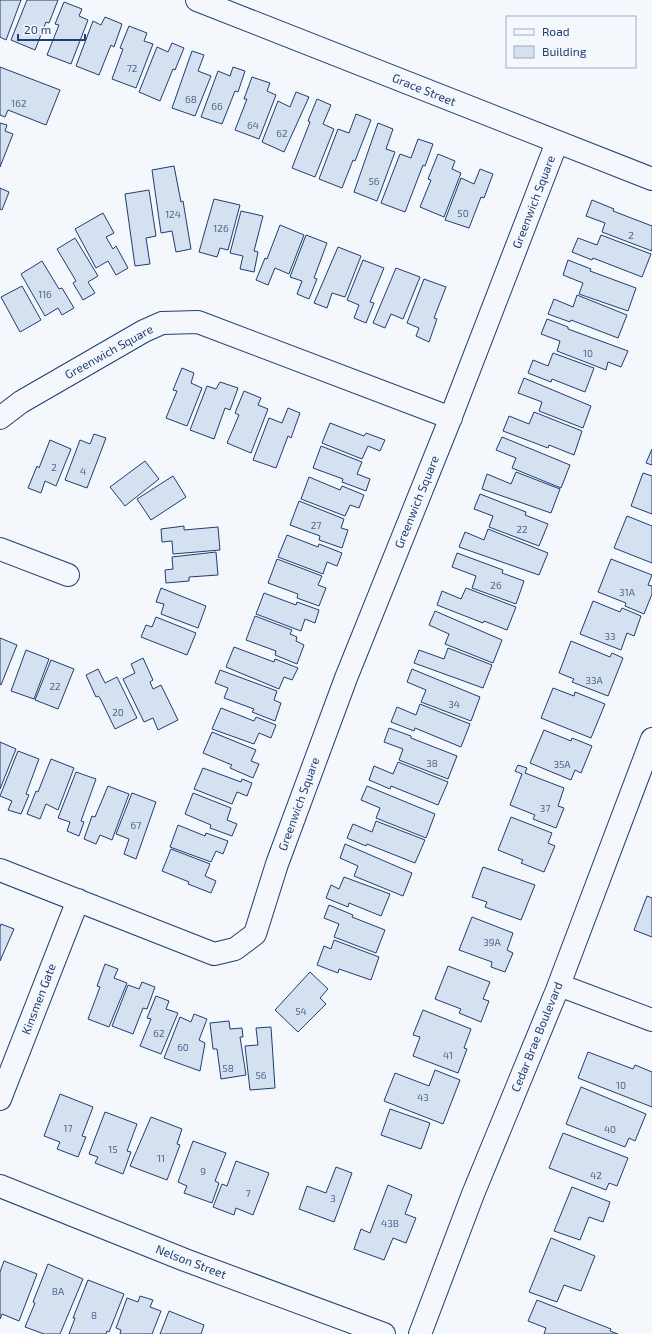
<svg xmlns="http://www.w3.org/2000/svg" width="652" height="1334" viewBox="0 0 652 1334" font-family="'Exo 2',sans-serif">
<style>
.building{fill:#d5e0f0;stroke:#1d3f73}
.lines{fill:none;stroke-linecap:round;stroke-linejoin:round}
.minor-casing{stroke:#1d3f73;stroke-width:24}
.minor{stroke:#f4f7fb;stroke-width:22}
.labels{text-anchor:middle;stroke-width:3;stroke-linejoin:round;paint-order:stroke}
.number-label{font-size:10px;fill:#4b6792}
.street-label{font-size:12px;fill:#1d3f73;stroke:#f4f7fb}
</style>
<rect width="100%" height="100%" fill="#f4f7fb"/>
<path class="building" d="M0,0H21L6,40L0,37Z
M27,0H58L49,23L46,22L35,50L11,40Z
M64,2L82,9L79,16L88,20L71,64L47,55L59,25L55,24Z
M105,17L122,24L114,47L111,45L99,75L76,66L93,21L101,25Z
M129,26L147,33L144,41L153,44L136,88L112,79L123,49L120,48Z
M172,43L184,48L175,70L173,69L160,101L139,92L157,47L168,52Z
M192,51L204,55L198,71L211,76L195,116L172,108Z
M0,67L60,90L46,125L8,110L5,117L0,115Z
M233,67L245,71L238,92L235,91L222,124L201,117L218,71L230,76Z
M252,77L270,83L267,91L276,95L259,139L235,130L247,99H244Z
M296,92L309,97L284,152L262,142L278,101L290,107Z
M317,99L331,105L323,124L334,129L315,177L292,168L310,122L308,121Z
M356,114L371,120L355,161L353,160L342,188L319,179L338,129L349,133Z
M0,123L7,125L5,131L13,134L0,167Z
M378,123L393,129L386,149L395,152L377,201L354,192Z
M418,139L433,144L425,166L423,165L405,212L381,203L400,154L411,158Z
M438,154L455,161L452,169L461,173L444,217L420,207L431,180L428,179Z
M174,166L181,202L183,201L191,249L176,252L172,231L161,233L152,170Z
M480,169L493,174L484,198L481,197L469,228L445,220L461,178L474,184Z
M0,188L9,192L2,210L0,209Z
M149,190L156,236L146,238L150,264L135,266L125,194Z
M214,199L240,205L228,250L220,248L217,257L199,252Z
M592,200L614,209L613,211L652,226V251L602,232L605,223L586,216Z
M241,211L263,216L254,251L258,252L254,272L240,269L243,256L230,253Z
M103,213L114,233L106,237L113,249L116,246L128,268L116,275L108,261L96,268L75,229Z
M280,225L304,235L289,274L275,268L268,285L256,280L265,258L267,259Z
M306,235L327,243L314,278L317,279L309,299L297,294L302,281L290,277Z
M601,235L651,254L642,277L593,258L592,260L572,252L578,238L597,245Z
M75,238L98,276L88,282L95,293L83,300L73,283L76,281L57,249Z
M338,247L361,256L345,297L332,293L327,308L314,303Z
M363,260L384,268L370,302L374,303L366,323L354,318L359,305L347,300Z
M568,260L591,269L590,271L636,288L628,311L579,294L583,283L563,275Z
M42,261L59,289L62,288L74,308L62,315L58,308L45,316L21,274Z
M396,268L420,277L403,319L391,314L385,328L373,323Z
M424,279L446,287L434,318L437,319L429,342L416,336L419,328L407,323Z
M22,286L41,320L20,332L1,297Z
M577,295L627,315L618,338L571,320L570,322L548,314L554,299L573,307Z
M547,319L568,327V329L628,351L621,367L608,362L606,370L557,351L560,341L541,334Z
M553,353L594,368L585,392L552,379L551,382L528,373L533,360L548,366Z
M182,368L194,373L191,383L202,388L187,426L166,418L177,391L173,390Z
M524,378L591,406L583,428L539,411L542,402L518,393Z
M220,382L238,388L230,410L225,408L214,439L190,430L207,386L216,389Z
M244,391L261,398L258,405L268,409L251,453L227,443L239,415L235,413Z
M288,408L300,413L291,438L288,436L276,468L253,460L269,418L282,423Z
M534,412L582,431L574,455L549,445L548,448L503,431L509,416L529,424Z
M330,423L364,436L366,433L385,440L380,451L368,446L362,459L322,443Z
M94,434L106,438L87,488L65,480L80,440L90,444Z
M502,437L570,465L561,488L512,468L516,458L496,450Z
M50,440L71,449L56,486L45,481L41,493L28,488L37,466L39,468Z
M321,446L362,462L357,474L370,479L366,491L342,482L343,479L313,468Z
M652,449V465L646,463Z
M145,461L159,479L125,506L110,487Z
M516,472L560,489L551,513L482,489L487,474L511,484Z
M643,473L652,476V514L631,506Z
M173,476L186,497L151,520L137,499Z
M309,477L340,490L342,486L364,495L359,508L350,505L345,516L301,499Z
M480,494L526,512L525,515L548,524L539,546L489,527L493,516L474,509Z
M299,501L344,519L341,528L348,530L342,548L319,540L320,536L290,525Z
M627,516L652,526V563L614,548Z
M184,526V530L218,527L220,550L173,554L172,541L162,542L161,529Z
M488,529L548,553L539,575L459,547L465,532L484,540Z
M287,535L318,547L319,544L342,553L337,566L327,562L323,574L278,557Z
M216,552L218,575L189,577V581L166,583L165,570L173,569L172,557Z
M457,553L503,570L502,573L524,581L516,604L472,588L476,576L452,567Z
M277,559L322,576L318,585L326,588L319,606L297,598L298,594L268,583Z
M611,559L652,575L648,585L652,586V594L644,614L625,606L626,603L598,592Z
M161,588L206,606L198,628L161,614L164,604L156,602Z
M466,588L516,607L507,630L484,621L483,623L437,605L442,591L461,599Z
M264,593L296,605L297,602L319,610L315,623L305,619L301,631L256,614Z
M593,601L620,612L622,608L641,616L634,636L627,633L621,650L580,634Z
M435,611L502,640L493,663L445,644L449,634L429,625Z
M255,616L292,630L290,634L297,637L296,641L304,645L297,664L275,655L276,651L246,640Z
M156,617L196,633L187,655L141,637L146,625L152,627Z
M0,638L17,645L1,685L0,684Z
M571,641L610,657L612,653L623,658L608,696L572,682L574,679L559,673Z
M234,647L274,662L275,659L298,668L292,680L284,677L279,689L226,667Z
M448,648L492,665L483,688L414,663L419,650L444,659Z
M26,650L49,659L34,699L11,691Z
M143,658L153,680L150,682L153,689L161,685L178,720L158,730L153,718L144,722L123,679L135,673L131,664Z
M51,660L74,669L58,709L35,700Z
M98,669L105,683L117,677L137,718L115,729L100,698L98,696L96,697L86,675Z
M412,669L480,697L471,721L421,702L426,690L407,682Z
M220,670L277,691L274,700L281,703L275,721L252,712L254,709L224,698L228,688L215,683Z
M553,688L574,696L575,692L605,704L591,738L541,718Z
M420,704L470,724L461,747L415,728L414,731L391,722L397,707L416,715Z
M221,708L254,721L256,717L276,725L271,738L259,733L254,744L212,729Z
M389,728L411,736V738L457,756L448,779L399,760L403,749L384,742Z
M544,730L571,741L572,738L592,746L581,773L575,770L571,780L530,763Z
M212,732L256,750L251,761L259,764L253,778L230,768L232,765L203,753Z
M0,742L16,749L0,789Z
M18,751L39,759L26,794L29,795L21,814L8,810L12,801L0,796Z
M51,759L74,768L58,810L46,804L40,819L27,814L36,791L38,792Z
M398,762L448,782L438,805L391,786L390,789L369,780L374,766L393,774Z
M518,765L527,768L525,773L564,788L558,806L564,808L556,828L533,819L535,815L510,805L522,774L515,771Z
M203,768L241,782L242,779L252,783L247,796L237,792L232,804L194,789Z
M76,772L96,779L81,821L84,822L79,836L67,831L70,822L58,818Z
M108,786L129,794L112,840L100,835L96,844L84,839L92,816L95,817Z
M367,786L435,814L426,838L376,818L380,808L361,800Z
M132,793L156,802L136,859L124,854L129,839L116,834Z
M193,793L231,808L227,820L237,824L232,836L210,828L211,825L185,814Z
M511,817L552,833L548,843L555,846L544,872L521,863L523,860L498,850Z
M376,821L425,840L415,863L367,844L366,846L347,838L353,824L372,832Z
M178,825L205,836L206,833L228,841L223,854L216,851L211,862L170,847Z
M345,844L412,873L403,896L354,876L358,866L340,858Z
M171,849L210,864L205,876L216,881L211,893L188,884L189,882L162,871Z
M483,867L535,885L521,920L485,907L487,902L472,897Z
M344,877L390,894L381,916L349,903L348,907L326,898L331,885L339,889Z
M647,896L652,898V937L634,930Z
M329,905L353,915L352,917L385,930L376,953L334,937L339,924L324,918Z
M472,917L513,933L507,950L513,953L505,972L491,967L492,962L459,950Z
M1,924L14,929L0,961V927Z
M334,940L379,957L371,980L339,969L338,973L317,965L324,946L331,949Z
M105,964L118,969L114,978L127,983L109,1027L88,1019L100,987L97,986Z
M448,966L490,982L483,999L489,1001L481,1022L459,1013L461,1009L435,999Z
M310,972L328,989L320,998L326,1004L298,1032L275,1010Z
M142,982L155,987L147,1009L143,1008L133,1034L112,1026L128,985L139,989Z
M156,996L169,1001L166,1009L178,1013L161,1054L140,1046L151,1019L147,1018Z
M423,1010L471,1029L464,1048L467,1049L458,1073L413,1056L420,1037L413,1035Z
M194,1014L207,1019L199,1040L205,1043L200,1071L164,1058L180,1017L191,1022Z
M229,1021L230,1029L242,1028L243,1037H240L246,1075L221,1079L217,1049H213L210,1023Z
M271,1027L275,1088L250,1090L245,1046L258,1045L256,1028Z
M588,1052L633,1069L635,1065L652,1072V1107L578,1078Z
M435,1070L460,1080L443,1124L384,1101L395,1073L429,1086Z
M581,1087L646,1114L635,1141L629,1138L625,1147L566,1124Z
M60,1094L93,1107L82,1136L86,1137L78,1157L57,1149L60,1142L44,1136Z
M390,1109L430,1123L421,1149L381,1135Z
M105,1112L137,1124L127,1151L131,1152L123,1174L95,1163L98,1157L89,1154Z
M151,1117L182,1129L177,1144L180,1145L167,1180L130,1166Z
M563,1133L628,1158L617,1186L609,1183L606,1190L549,1168Z
M193,1141L226,1153L215,1181L219,1183L212,1203L184,1193L187,1186L178,1182Z
M236,1161L269,1173L253,1215L236,1208L234,1215L213,1207L222,1184L227,1186Z
M336,1167L352,1173L334,1222L299,1209L307,1186L326,1193Z
M388,1185L412,1195L405,1214L416,1218L406,1243L393,1238L384,1260L354,1249L361,1229L370,1233Z
M572,1187L610,1202L603,1222L589,1217L580,1240L554,1231Z
M551,1238L595,1256L581,1291L564,1285L557,1302L529,1292Z
M4,1261L37,1274L19,1321L2,1314L0,1319V1272Z
M48,1264L83,1279L60,1334H44L25,1327L35,1303L33,1302Z
M88,1280L124,1294L109,1332L107,1331L106,1334H69L75,1318H73Z
M140,1296L153,1300L150,1307L161,1311L152,1334H120L121,1330L116,1328L127,1298L138,1302Z
M537,1300L611,1329L610,1331L618,1334H544L546,1328L528,1321Z
M169,1311L204,1325L201,1334H160Z"/>
<g class="lines">
<g class="minor-casing">
<path id="minor" d="M197,0L652,179
M0,418L21,402L144,331L162,323L198,322L451,418
M0,549L68,575
M0,870L214,954L235,949L255,934L277,864L346,678L447,427L557,142
M559,985L652,1020
M0,1099L78,900
M0,1186L185,1260L384,1334
M420,1334L473,1194L557,990L652,739"/>
</g>
<use href="#minor" class="minor"/>
</g>
<g class="labels">
<g class="number-label">
<text x="132" y="72">72</text>
<text x="191" y="103">68</text>
<text x="19" y="107">162</text>
<text x="217" y="110">66</text>
<text x="253" y="129">64</text>
<text x="282" y="137">62</text>
<text x="374" y="185">56</text>
<text x="463" y="217">50</text>
<text x="173" y="218">124</text>
<text x="221" y="232">126</text>
<text x="631" y="239">2</text>
<text x="45" y="298">116</text>
<text x="588" y="357">10</text>
<text x="54" y="471">2</text>
<text x="83" y="475">4</text>
<text x="316" y="529">27</text>
<text x="522" y="533">22</text>
<text x="496" y="589">26</text>
<text x="627" y="596">31A</text>
<text x="610" y="640">33</text>
<text x="594" y="684">33A</text>
<text x="55" y="690">22</text>
<text x="454" y="708">34</text>
<text x="118" y="716">20</text>
<text x="432" y="767">38</text>
<text x="562" y="768">35A</text>
<text x="545" y="812">37</text>
<text x="136" y="829">67</text>
<text x="492" y="946">39A</text>
<text x="301" y="1015">54</text>
<text x="159" y="1037">62</text>
<text x="183" y="1051">60</text>
<text x="448" y="1059">41</text>
<text x="228" y="1072">58</text>
<text x="261" y="1079">56</text>
<text x="621" y="1089">10</text>
<text x="423" y="1101">43</text>
<text x="68" y="1132">17</text>
<text x="610" y="1133">40</text>
<text x="113" y="1153">15</text>
<text x="161" y="1162">11</text>
<text x="203" y="1175">9</text>
<text x="596" y="1179">42</text>
<text x="248" y="1197">7</text>
<text x="333" y="1202">3</text>
<text x="390" y="1227">43B</text>
<text x="58" y="1295">8A</text>
<text x="94" y="1319">8</text>
</g>
<g class="street-label">
<text transform="translate(424 90) rotate(22)" y="4">Grace Street</text>
<text transform="translate(534 202) rotate(-69)" y="4">Greenwich Square</text>
<text transform="translate(109 352) rotate(-29)" y="4">Greenwich Square</text>
<text transform="translate(417 502) rotate(-68)" y="4">Greenwich Square</text>
<text transform="translate(299 804) rotate(-70)" y="4">Greenwich Square</text>
<text transform="translate(39 999) rotate(-69)" y="4">Kinsmen Gate</text>
<text transform="translate(537 1037) rotate(-68)" y="4">Cedar Brae Boulevard</text>
<text transform="translate(191 1262) rotate(21)" y="4">Nelson Street</text>
</g>
</g>
<rect x="506" y="16" width="130" height="52" fill="#f4f7fb" stroke="#9eadc5"/>
<rect x="514" y="29" width="20" height="6" fill="#f4f7fb" stroke="#9eadc5"/>
<text x="542" y="36" font-size="12" fill="#1d3f73">Road</text>
<rect x="514" y="46" width="20" height="12" fill="#d5e0f0" stroke="#9eadc5"/>
<text x="542" y="56" font-size="12" fill="#1d3f73">Building</text>
<path d="M18 34v6h67v-6" fill="none" stroke="#1d3f73" stroke-width="2"/>
<text x="24" y="34" font-size="12" fill="#1d3f73" stroke="#f4f7fb" stroke-width="3" paint-order="stroke">20 m</text>
</svg>
